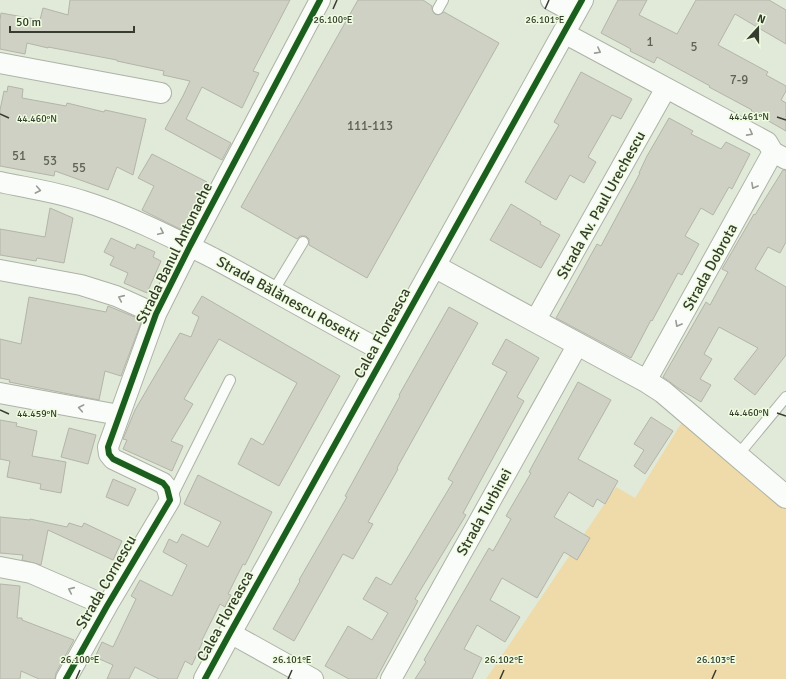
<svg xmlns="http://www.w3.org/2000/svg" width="786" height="679" viewBox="0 0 786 679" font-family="Signika,sans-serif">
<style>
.green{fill:#efdaa9}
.building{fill:#ced1c4;stroke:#b2b5a8}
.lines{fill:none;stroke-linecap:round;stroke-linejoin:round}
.lane-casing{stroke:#adb3a6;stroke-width:12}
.street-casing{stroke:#adb3a6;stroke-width:22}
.secondary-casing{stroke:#adb3a6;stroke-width:24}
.lane{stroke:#fafcf9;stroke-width:10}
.street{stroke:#fafcf9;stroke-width:20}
.secondary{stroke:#fafcf9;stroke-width:22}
.cycleway-casing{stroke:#effddf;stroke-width:8}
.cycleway{stroke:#1b5e20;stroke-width:6}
.oneway{stroke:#989c94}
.ticks{fill:none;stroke:#373c30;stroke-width:1.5}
.labels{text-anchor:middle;stroke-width:3;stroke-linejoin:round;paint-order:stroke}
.number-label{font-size:13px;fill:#5e6356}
.street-label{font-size:15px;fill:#373c30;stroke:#effddf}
.ticks-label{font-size:10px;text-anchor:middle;fill:#373c30;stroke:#effddf;stroke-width:3;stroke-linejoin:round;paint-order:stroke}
</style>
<rect width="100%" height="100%" fill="#e1e9d9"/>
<path class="green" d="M684,419L786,509V679H486L616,487L635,498Z"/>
<path class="building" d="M70,0H290L253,71L259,73L242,108L202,87L186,119L231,143L222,160L165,129L183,96L190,81L163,75L164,71L117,61V60L48,47V48L27,43L25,54L0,49V20L1,13L40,20L43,8L68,15Z
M358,0H423L432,6V9L435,14L438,15L444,12L499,43L367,278L309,245V239L306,236H300L297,239L241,207Z
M618,0H647L639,15L677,34L696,0H769L786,10V44L735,14L718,45L768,72L766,75L786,86V91L781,100L786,103V131L751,111L752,110L709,87L710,86L657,57L654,63L630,51L631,49L601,33Z
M581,72L632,99L621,119L612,115L588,157L596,162L584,183L570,175L556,200L525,182L559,125L554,122Z
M8,86L23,89L22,98L66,106L67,103L104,112L105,110L146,119L133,175L117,167L108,190L55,171L54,176L0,166V110L4,91L7,92Z
M669,118L693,131L691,134L721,149L726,142L750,154L732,189L729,187L713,215L701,208L685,236L699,244L682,275L678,273L652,321L651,320L631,358L556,318L597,244L601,246L640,173H639L647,156Z
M152,154L207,182L190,215L191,216L184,231L142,210L154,186L138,178Z
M783,170H786V242L780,253L768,247L755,269L786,287V355L755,395L734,379L758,348L719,327L704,354L712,359L700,379L711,385L701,402L678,388L663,377L706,302L710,305L728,272L722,269L754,214L755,215Z
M511,204L541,222L540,224L560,235L541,268L490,240Z
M50,208L73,218L64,263L37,258L36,261L0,255V229L45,237Z
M111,238L135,249L137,244L155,252L153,257L161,261L147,293L124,283L128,273L110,265L114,257L104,252Z
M202,296L340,376L279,486L238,464L251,438L263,445L297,383L219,339L184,399L193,404L171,441L183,446L172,471L123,449L127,440L123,439L135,410L180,333L191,337L199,317L192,313Z
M29,297L106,312L108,306L142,320L121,376L105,371L99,400L9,382L10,380L0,378V339L21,344Z
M449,307L478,323L422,423L397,468L398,469L368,522L373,524L353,559L343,554L294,641L273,629L300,581L299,580L347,497L345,496L400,396L399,395Z
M506,339L539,358L517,397L524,401L463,513L466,515L415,599L418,601L376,679H349L325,666L348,626L372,640L388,613L363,599L376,577L391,585L453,482L448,479L507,372L492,364Z
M578,382L611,400L578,459L618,481L605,504L597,499L593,507L569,492L554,517L590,538L577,560L564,552L537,598L502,578L490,600L520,617L505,642L477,625L464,649L482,658L472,679H415L426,662L424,660L489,548L493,551L511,519L506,516L531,473L529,472Z
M651,417L673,431L645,474L634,466L644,450L634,444Z
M0,420L17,423L16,426L37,431L32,456L66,462L61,493L40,489L41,484L7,477L10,461L0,459Z
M69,428L96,435L88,464L61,457Z
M198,475L272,512L245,565L243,564L228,594L231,595L225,607L220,604L202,640L203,641L192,665L185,661L177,679H159L135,667L129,679H107L113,665L95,657L102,642L113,647L136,599L131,596L140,580L172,596L187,565L163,552L169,539L177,543L182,534L208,547L221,522L184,504Z
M113,479L136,489L128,506L106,497Z
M0,517L30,520V519L67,527L69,523L82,527L84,523L122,541L113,560L48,530L41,565L22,560L23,555L0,553Z
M0,584L20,586L17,618H22V620L74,640L56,673L55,679H39L21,671L20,679H0Z"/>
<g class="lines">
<g class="lane-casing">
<path id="lane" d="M438,9L443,0
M274,290L303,242
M738,455L786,397
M171,498L230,380"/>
</g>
<g class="street-casing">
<path id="street" d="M551,0L575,13
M564,33L767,142L773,152L786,159
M0,63L161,93
M0,182C28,188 56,192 83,201C128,215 171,237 213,258C271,289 328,322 386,353
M0,270L81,285L116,296L156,314
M535,321L666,88
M646,381L773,152
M0,393L119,415
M0,567L31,573L107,606
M230,633L313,679
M66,679L107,606L170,500L167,488L163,483L113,459L109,454L108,447L156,314L190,246L320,0
M391,679L578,344"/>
</g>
<g class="secondary-casing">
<path id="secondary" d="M434,266L646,381L663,392L786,497
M205,679L230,633L582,0"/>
</g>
<use href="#lane" class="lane"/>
<use href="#street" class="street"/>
<use href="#secondary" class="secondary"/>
<g class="cycleway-casing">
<path id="cycleway" d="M66,679L107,606L170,500L167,488L163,483L113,459L109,454L108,447L156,314L190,246L320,0
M205,679L230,633L582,0"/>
</g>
<use href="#cycleway" class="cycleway"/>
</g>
<defs><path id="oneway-chevron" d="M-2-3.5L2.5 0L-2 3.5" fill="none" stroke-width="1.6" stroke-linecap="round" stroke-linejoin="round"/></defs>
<g class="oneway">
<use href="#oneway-chevron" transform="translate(598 51) rotate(28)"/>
<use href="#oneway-chevron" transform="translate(750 133) rotate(28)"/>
<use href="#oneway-chevron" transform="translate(754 186) rotate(119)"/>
<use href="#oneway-chevron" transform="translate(38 190) rotate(11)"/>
<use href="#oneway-chevron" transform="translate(161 232) rotate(25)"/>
<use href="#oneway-chevron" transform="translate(121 298) rotate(-156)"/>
<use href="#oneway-chevron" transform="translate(678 324) rotate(119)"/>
<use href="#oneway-chevron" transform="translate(81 408) rotate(-169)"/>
<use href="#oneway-chevron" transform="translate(71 590) rotate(-156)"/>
</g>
<path class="ticks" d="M333,9L337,0M545,9L549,0M0,114L9,118M777,117L786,120M0,410L9,414M777,413L786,416M76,679L80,670M288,679L292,670M500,679L504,670M712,679L716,670"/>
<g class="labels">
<g class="number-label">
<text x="650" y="46">1</text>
<text x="694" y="51">5</text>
<text x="739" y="84">7-9</text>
<text x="370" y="130">111-113</text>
<text x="19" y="160">51</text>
<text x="50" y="165">53</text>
<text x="79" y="172">55</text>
</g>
<g class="street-label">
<text transform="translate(601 205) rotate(-61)" y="5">Strada Av. Paul Urechescu</text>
<text transform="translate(174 253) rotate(-64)" y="5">Strada Banul Antonache</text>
<text transform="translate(710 267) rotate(-61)" y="5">Strada Dobrota</text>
<text transform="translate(288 299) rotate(29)" y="5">Strada Bălănescu Rosetti</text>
<text transform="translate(382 333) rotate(-61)" y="5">Calea Floreasca</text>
<text transform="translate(484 512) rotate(-61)" y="5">Strada Turbinei</text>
<text transform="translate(106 582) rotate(-60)" y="5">Strada Cornescu</text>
<text transform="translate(225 616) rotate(-61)" y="5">Calea Floreasca</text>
</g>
</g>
<g class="ticks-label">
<text x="333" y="23">26.100°E</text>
<text x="545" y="23">26.101°E</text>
<text x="749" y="120">44.461°N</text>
<text x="37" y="122">44.460°N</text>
<text x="749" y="416">44.460°N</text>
<text x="37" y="417">44.459°N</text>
<text x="80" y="663">26.100°E</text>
<text x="292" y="663">26.101°E</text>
<text x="504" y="663">26.102°E</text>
<text x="716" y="663">26.103°E</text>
</g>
<g transform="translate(758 28) rotate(21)" stroke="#effddf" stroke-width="3" paint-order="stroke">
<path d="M0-3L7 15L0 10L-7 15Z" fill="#373c30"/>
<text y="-6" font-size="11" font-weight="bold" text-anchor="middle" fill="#373c30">N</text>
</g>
<path d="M10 26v6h124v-6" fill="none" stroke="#373c30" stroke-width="2"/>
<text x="16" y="26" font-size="12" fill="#373c30" stroke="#effddf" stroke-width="3" paint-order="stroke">50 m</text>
</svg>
